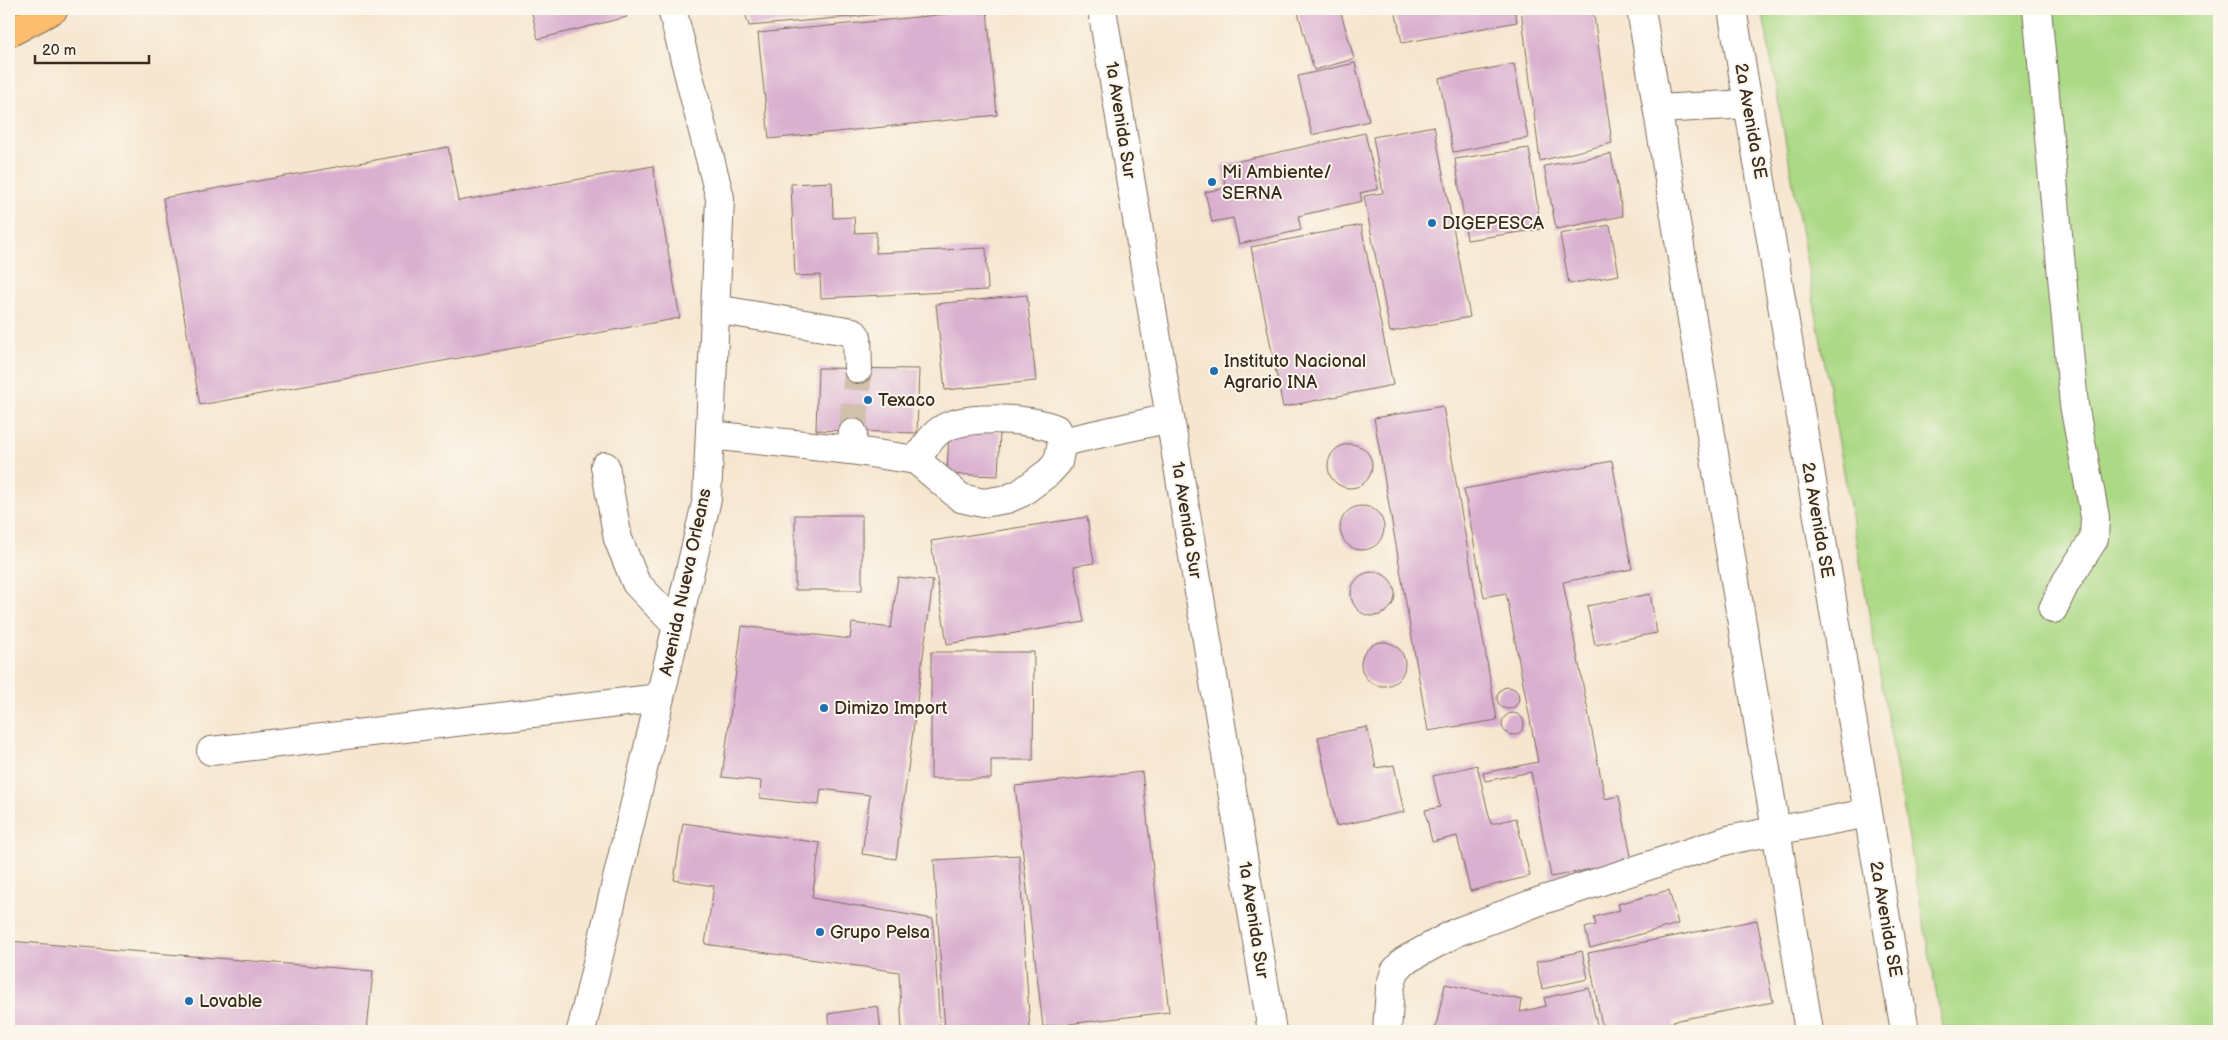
<svg xmlns="http://www.w3.org/2000/svg" width="2228" height="1040" viewBox="0 0 2228 1040" font-family="'Balsamiq Sans',sans-serif">
<style>
.green{fill:#abd985;stroke:#738252}
.building{fill:#dab0d0}
.lines{fill:none;stroke-linecap:round;stroke-linejoin:round}
.minor-tunnel{stroke:#d1c0ac;stroke-width:28;stroke-dasharray:28 14;stroke-linecap:butt}
.minor-casing{stroke:#7c6c5c;stroke-width:30}
.highway-casing{stroke:#7c6c5c;stroke-width:30}
.minor{stroke:#fff;stroke-width:28}
.highway{stroke:#fcbd6e;stroke-width:28}
.poi-dot{fill:#1f6fb2;stroke:#fbf7ec;stroke-width:2}
.labels{text-anchor:middle;stroke-width:4;stroke-linejoin:round;paint-order:stroke}
.street-label{font-size:18px;fill:#3b2a1e;stroke:#fbf7ec}
.poi-label{font-size:18px;fill:#3b2a1e;stroke:#fbf7ec;text-anchor:start}
</style>
<rect width="100%" height="100%" fill="#fbf7ec"/>
<filter id="ink" filterUnits="userSpaceOnUse"><feTurbulence type="fractalNoise" baseFrequency=".02" numOctaves="2"/><feDisplacementMap in="SourceGraphic" scale="10" xChannelSelector="R" yChannelSelector="G"/><feConvolveMatrix kernelMatrix="1 2 1 2 8 2 1 2 1" color-interpolation-filters="sRGB"/></filter>
<filter id="wash" filterUnits="userSpaceOnUse"><feTurbulence type="fractalNoise" baseFrequency=".0096" numOctaves="4" result="noise"/><feDisplacementMap in="SourceGraphic" scale="20" xChannelSelector="R" yChannelSelector="G"/><feGaussianBlur stdDeviation="1.12" result="paint"/><feColorMatrix in="noise" values="0 0 0 0 0 0 0 0 0 0 0 0 0 0 0 0 0 1.4 0 .05"/><feComposite in="paint" operator="in"/></filter>
<g filter="url(#wash)">
<rect width="100%" height="100%" fill="#f6e6d0"/>
<path class="green" d="M1762,9H2213L2219,42V1031H1943Z"/>
<g id="blocks">
<path class="building" d="M531,9H625L627,17L538,39Z
M744,9H927V10L749,26Z
M1297,9H1340L1354,59L1314,70Z
M1395,9H1514L1517,22L1402,43Z
M1521,9H1593L1612,143L1540,161Z
M987,10L997,115L769,139L758,33Z
M1355,63L1369,121L1312,135L1298,76Z
M1514,64L1528,138L1453,152L1439,78Z
M1434,126L1470,317L1390,332L1364,196L1383,193L1373,137Z
M1365,133L1378,189L1360,193L1362,201L1298,216L1301,230L1239,244L1233,218L1212,222L1205,192L1226,188L1221,165Z
M448,147L458,201L653,166L680,318L200,405L163,198Z
M1529,148L1541,229L1467,240L1455,159Z
M1611,154L1623,216L1556,229L1544,166Z
M832,182L833,218L854,217L855,233L876,232V253L986,248L988,290L821,298L820,275L795,276L791,184Z
M1361,225L1393,385L1283,407L1251,247Z
M1610,225L1619,275L1569,284L1560,234Z
M1027,295L1036,381L945,390L936,304Z
M818,368L919,369L917,433L816,430Z
M1443,406L1497,720L1428,731L1374,418Z
M949,430L1000,432L998,476L947,474Z
M1328 466a22 22 0 1 1 44 0a22 22 0 1 1-44 0Z
M1612,461L1632,569L1563,582L1605,799L1619,796L1632,861L1551,877L1531,772L1485,781L1483,773L1538,762L1506,593L1484,597L1464,489Z
M1340 528a22 22 0 1 1 44 0a22 22 0 1 1-44 0Z
M795,515H862V590H795Z
M1087,517L1094,563L1074,566L1084,622L947,644L931,541Z
M1351 594a22 22 0 1 1 44 0a22 22 0 1 1-44 0Z
M898,577L933,581L896,859L862,854L870,795L821,789L819,805L760,798L761,781L722,777L742,626L850,639L852,623L891,628Z
M1650,594L1657,633L1595,645L1587,606Z
M1361 664a22 22 0 1 1 44 0a22 22 0 1 1-44 0Z
M931,652H1034L1033,760H991V779H931Z
M1497 698a11 11 0 1 1 22 0a11 11 0 1 1-22 0Z
M1502 724a11 11 0 1 1 22 0a11 11 0 1 1-22 0Z
M1367,727L1376,768L1394,765L1404,812L1336,826L1318,737Z
M1477,765L1491,824L1516,818L1530,876L1470,891L1457,836L1432,842L1425,810L1440,807L1433,776Z
M1142,772L1169,1012L1043,1027L1015,786Z
M683,823L820,843L812,898L933,919L940,1031H902L899,972L705,944L714,886L674,880Z
M1019,855L1030,1031H945L934,860Z
M1669,890L1678,924L1590,948L1585,928L1596,925L1594,917L1620,910L1618,904Z
M1757,920L1773,1002L1673,1021L1675,1031H1603L1588,953Z
M9,941L373,971L367,1031H9Z
M1582,951L1588,979L1542,989L1536,962Z
M1445,984L1522,1000L1520,1012L1546,1006L1544,998L1589,988L1598,1031H1435Z
M878,1006L881,1031H831L828,1014Z"/>
</g>
</g>
<g filter="url(#ink)">
<use href="#blocks" fill-opacity="0" stroke="#7c6c5c" stroke-width="1"/>
<g class="lines">
<path class="minor-tunnel" d="M853,432L858,369"/>
<g class="minor-casing">
<path id="minor" d="M1102,9L1272,1031
M1641,9L1809,1031
M1732,9L1905,1031
M2037,9L2074,405L2095,517L2094,539L2066,582L2053,609
M1658,109L1748,104
M715,309L853,332L857,337L858,369
M710,435L850,450L853,433
M850,450L916,460L961,498L983,503L1007,499L1021,493L1049,472L1058,462L1062,442L1170,418
M916,460C923,451 929,439 938,432C960,413 1031,418 1056,429L1062,442
M605,466L618,539L636,583L677,626
M211,751L660,698
M581,1031L707,499L720,198L672,9
M1387,1031L1390,988L1395,971L1404,961L1457,932L1540,901L1728,840L1868,813"/>
</g>
<g class="highway-casing">
<path id="highway" d="M9,33L54,9"/>
</g>
<use href="#minor" class="minor"/>
<use href="#highway" class="highway"/>
</g>
</g>
<g class="poi-dot">
<circle cx="1212" cy="182" r="5"/>
<circle cx="1432" cy="223" r="5"/>
<circle cx="1214" cy="371" r="5"/>
<circle cx="868" cy="400" r="5"/>
<circle cx="824" cy="708" r="5"/>
<circle cx="820" cy="932" r="5"/>
<circle cx="189" cy="1001" r="5"/>
</g>
<g class="labels">
<g class="street-label">
<text transform="translate(1121 120) rotate(81)" y="6">1a Avenida Sur</text>
<text transform="translate(1751 121) rotate(80)" y="6">2a Avenida SE</text>
<text transform="translate(1187 520) rotate(81)" y="6">1a Avenida Sur</text>
<text transform="translate(1818 520) rotate(80)" y="6">2a Avenida SE</text>
<text transform="translate(685 582) rotate(-78)" y="6">Avenida Nueva Orleans</text>
<text transform="translate(1886 919) rotate(80)" y="6">2a Avenida SE</text>
<text transform="translate(1254 920) rotate(81)" y="6">1a Avenida Sur</text>
</g>
<g class="poi-label">
<text x="1222" y="178">Mi Ambiente/<tspan x="1222" dy="21">SERNA</tspan></text>
<text x="1442" y="229">DIGEPESCA</text>
<text x="1224" y="367">Instituto Nacional<tspan x="1224" dy="21">Agrario INA</tspan></text>
<text x="878" y="406">Texaco</text>
<text x="834" y="714">Dimizo Import</text>
<text x="830" y="938">Grupo Pelsa</text>
<text x="199" y="1007">Lovable</text>
</g>
</g>
<rect width="2228" height="1040" fill="none" stroke="#fbf7ec" stroke-width="30"/>
<path d="M35 55v8h114v-8" fill="none" stroke="#3b2a1e" stroke-width="2.5"/>
<text x="42" y="55" font-size="15" fill="#3b2a1e" stroke="#fbf7ec" stroke-width="4" paint-order="stroke">20 m</text>
</svg>
